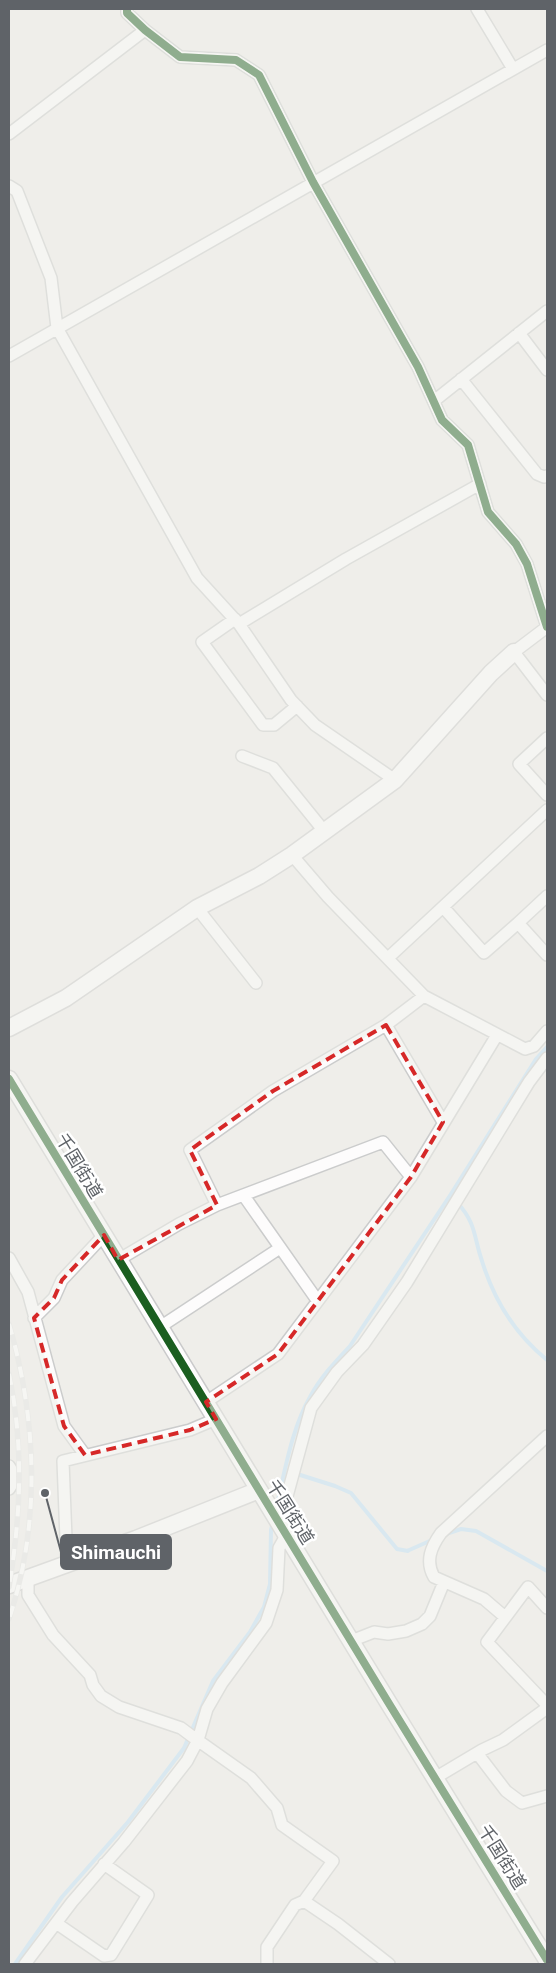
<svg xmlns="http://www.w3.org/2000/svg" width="556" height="1973" viewBox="0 0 556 1973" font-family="Roboto,'Noto Sans JP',sans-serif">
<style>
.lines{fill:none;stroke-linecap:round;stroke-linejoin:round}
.stream{stroke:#bfe0f9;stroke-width:4}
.street-casing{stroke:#cbcccc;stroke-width:14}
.secondary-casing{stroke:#cacacb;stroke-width:19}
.street{stroke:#fdfcfc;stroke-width:11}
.secondary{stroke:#fdfcfc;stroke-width:16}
.rail-casing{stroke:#e4e4e4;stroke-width:5.5}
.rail{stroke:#fff;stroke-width:4;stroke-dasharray:11;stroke-linecap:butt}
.cycleway-casing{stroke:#fff;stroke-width:11}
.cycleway{stroke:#1b5e20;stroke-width:8}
.marked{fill:none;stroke:#d62828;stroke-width:4;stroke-dasharray:10 6;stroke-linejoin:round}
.labels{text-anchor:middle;stroke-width:5;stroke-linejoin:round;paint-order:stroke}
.street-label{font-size:18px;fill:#5f6368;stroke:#fff}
.leader{fill:none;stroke:#5f6368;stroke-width:2}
.callout-dot{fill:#5f6368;stroke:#fff;stroke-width:2}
.callout{fill:#5f6368;stroke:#5f6368;stroke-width:2}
.callout-label{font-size:19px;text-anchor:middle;font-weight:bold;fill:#fff}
</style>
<rect width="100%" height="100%" fill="#efeeea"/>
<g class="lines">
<path class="stream" d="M457,1202C477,1225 473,1235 482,1261C494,1300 515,1334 547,1360
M294,1473L335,1486L351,1493L397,1549L408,1551H407L432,1540
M276,1508C285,1472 291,1430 310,1397C320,1378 335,1362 350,1346L451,1194L536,1059L547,1047
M446,1534L461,1529L476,1531L547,1571
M15,1964L62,1897L128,1822L184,1748L213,1681L250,1632L264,1607L270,1584L271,1530L273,1522"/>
<g class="street-casing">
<path id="street" d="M127,9V13L145,30L180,57L236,60L259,75L313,182L418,367L442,420L468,445L488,512L516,544L527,564L547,627L514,652L547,695
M477,9L513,69
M9,134L145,30
M9,186L17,191L51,278L57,328L197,578L239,624L291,700L315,725L395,780
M519,333L547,370
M9,356L547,50
M461,379L537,474L544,477L547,476
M434,401L547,311
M235,619L202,642L263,725H274L297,706
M239,624L346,559L480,484
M547,738L519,764L547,795
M242,756L273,768L324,831
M292,855L328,897L424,996L525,1049L534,1046L547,1031
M547,896L518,923L547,955
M443,907L484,953L518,923
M197,908L256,983
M388,958L547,810
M386,1025L443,1122
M244,1196L317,1300
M217,1205L190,1150L273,1091L386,1025L424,996
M9,1258L28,1292L64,1426L85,1455
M118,1260L179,1224L217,1205L383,1142L411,1177
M34,1318L54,1298L62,1280L104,1235
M160,1327L280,1248
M206,1402L278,1354L411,1177L497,1035
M9,1466L11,1469V1486L9,1489
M280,1522L311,1408L337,1372L363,1345L407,1282L529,1082L547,1058
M67,1565L63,1461L190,1430L216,1419
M28,1579V1595L53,1635L90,1675L93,1685L101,1696L119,1707L181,1728L193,1737L251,1778L277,1808L282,1825L333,1861L304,1901L295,1905L267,1947V1964
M547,1608L528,1587L487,1642L547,1705
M505,1617L484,1599L434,1577C425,1561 431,1547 441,1533L547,1436
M351,1641L374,1632L388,1634L406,1631L422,1624L430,1616L444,1582
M477,1753L506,1791L522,1803L547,1796
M435,1778L482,1750L503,1740L547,1708
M304,1901L338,1924L389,1964
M56,1923L104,1956L111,1955L148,1895L104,1864
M25,1964L72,1902L124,1842L187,1761L198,1740L207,1709L222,1683L266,1623L277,1590L279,1548L287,1534"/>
</g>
<g class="secondary-casing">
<path id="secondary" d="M9,1028L66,998L197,908L259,876L292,855L395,780L491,673L514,652
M9,1079L388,1702L547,1960
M9,1585L136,1539L259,1490"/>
</g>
<use href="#street" class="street"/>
<use href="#secondary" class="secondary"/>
<g class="rail-casing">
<path id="rail" d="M9,1324C37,1420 41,1523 9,1619
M9,1374C24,1446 21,1514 9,1587"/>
</g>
<use href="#rail" class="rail"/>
<g class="cycleway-casing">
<path id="cycleway" d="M127,9V13L145,30L180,57L236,60L259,75L313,182L418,367L442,420L468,445L488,512L516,544L527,564L547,627
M9,1079L388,1702L547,1960"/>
</g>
<use href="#cycleway" class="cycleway"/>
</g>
<path d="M0 0H556V1973H0ZM386,1025L443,1122L411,1177L278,1354L206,1402L216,1419L190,1430L85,1455L64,1426L34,1318L54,1298L62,1280L104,1235L118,1260L217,1205L190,1150L273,1091Z" fill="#efeeea" fill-opacity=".55" fill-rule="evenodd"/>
<path class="marked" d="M386,1025L443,1122L411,1177L278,1354L206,1402L216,1419L190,1430L85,1455L64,1426L34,1318L54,1298L62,1280L104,1235L118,1260L217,1205L190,1150L273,1091Z"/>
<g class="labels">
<g class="street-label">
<text transform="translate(79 1166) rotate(59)" y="6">千国街道</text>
<text transform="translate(290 1512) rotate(58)" y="6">千国街道</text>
<text transform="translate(502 1857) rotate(58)" y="6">千国街道</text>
</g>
</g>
<path class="leader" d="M45 1493L61 1552"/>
<circle class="callout-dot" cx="45" cy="1493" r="5"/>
<rect class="callout" x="61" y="1535" width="110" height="34" rx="5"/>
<g class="callout-label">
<text x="116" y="1559">Shimauchi</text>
</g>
<rect width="556" height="1973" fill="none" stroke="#5f6368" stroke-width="20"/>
</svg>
